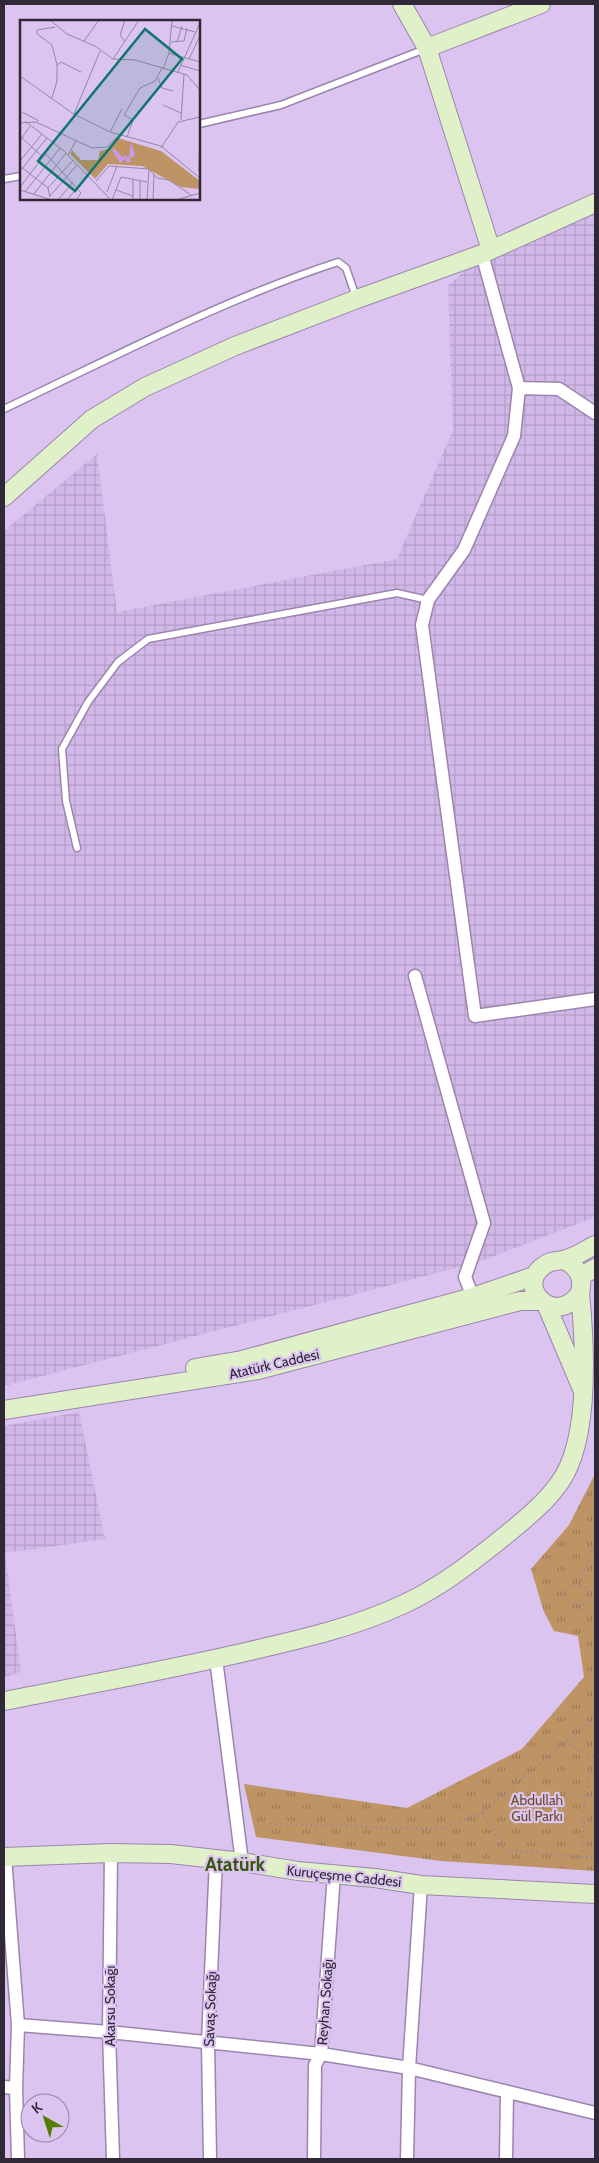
<svg xmlns="http://www.w3.org/2000/svg" width="599" height="2163" viewBox="0 0 599 2163" font-family="Cabin,sans-serif">
<style>
.industrial{fill:url(#industrial-grid)}
.park{fill:url(#park-tufts)}
.lines{fill:none;stroke-linecap:round;stroke-linejoin:round}
.lane-casing{stroke:#9b85ad;stroke-width:9}
.street-casing{stroke:#9b85ad;stroke-width:15}
.secondary-casing{stroke:#9b85ad;stroke-width:20}
.path{stroke:#9483a3;stroke-width:2.5;stroke-dasharray:1 4;stroke-linecap:butt}
.lane{stroke:#fff;stroke-width:6}
.street{stroke:#fff;stroke-width:12}
.secondary{stroke:#e0f0c9;stroke-width:18}
.labels{text-anchor:middle;stroke-width:4.5;stroke-linejoin:round;paint-order:stroke}
.street-label{font-size:14px;fill:#302737;stroke:#dbc4ef}
.park-label{font-size:14px;fill:#6b4c28;stroke:#dbc4ef}
.district-label{font-size:19px;font-weight:bold;fill:#39540c;stroke:#dbc4ef}
.inset-road{fill:none;stroke:#9785a5;stroke-width:1}
.view{fill:#0f766e;fill-opacity:0.15;stroke:#0f766e;stroke-width:2.5}
.inset-edge{fill:none;stroke:#302737;stroke-width:2.5}
</style>
<defs>
<pattern id="industrial-grid" width="8" height="8" patternUnits="userSpaceOnUse" patternTransform="scale(1.25)"><rect width="8" height="8" fill="#d2b8e9"/><path d="M0 4h8M4 0v8" fill="none" stroke="#b59ec8"/></pattern>
<pattern id="park-tufts" width="24" height="20" patternUnits="userSpaceOnUse" patternTransform="scale(1.25)"><rect width="24" height="20" fill="#bf9465"/><path d="M3 7l-1-3M5 7V3M7 7l1-3M15 17l-1-3M17 17v-4M19 17l1-3" fill="none" stroke="#9c7954"/></pattern>
</defs>
<rect width="100%" height="100%" fill="#dbc4ef"/>
<path class="industrial" d="M595,208V1217L479,1262L4,1386V531L97,454L117,612L397,559L453,430L448,286L477,259Z
M79,1412L105,1539L5,1553L21,1672L4,1677V1426Z"/>
<path class="park" d="M595,1474V1871L441,1861L256,1837L244,1784L407,1808L522,1749L584,1677L578,1636L554,1631L544,1612L531,1569L569,1525Z"/>
<g class="lines">
<g class="lane-casing">
<path id="lane" d="M199,124L281,105L425,49
M4,179L21,176
M4,409C114,357 222,300 338,262L346,268L356,297
M77,848L66,801L62,749L88,702L118,662L148,639L397,593L428,600"/>
</g>
<g class="street-casing">
<path id="street" d="M482,254L519,388L514,436L464,550L428,600L422,625L475,1016L595,999
M519,388L559,389L595,413
M415,976L484,1223L465,1277L473,1297
M216,1659L242,1862
M111,1853L109,2032L113,2159
M18,2025L109,2032L321,2054L409,2068L595,2113
M4,2087L16,2088L18,2025L5,1857
M16,2088L18,2159
M210,2159L208,2042L216,1859
M314,2159L315,2065L321,2054L334,1874
M407,2159L409,2068L421,1885
M506,2159L507,2092"/>
</g>
<g class="secondary-casing">
<path id="secondary" d="M402,4L427,48
M491,250L427,48L541,4
M4,497L92,419L145,387L235,346L357,299L482,254L595,203
M581,1276L595,1268
M580,1293C555,1328 516,1288 542,1267C549,1261 555,1261 563,1260C574,1258 585,1250 595,1245
M546,1304L582,1389
M195,1368L242,1360L414,1313L473,1297L534,1276
M4,1410L258,1370L520,1301H541
M4,1701C86,1685 168,1670 250,1651C302,1639 355,1627 404,1604C439,1588 471,1563 501,1539C523,1521 549,1501 564,1476C590,1430 585,1344 580,1293C584,1277 578,1267 564,1260
M4,1857L111,1853L171,1854L242,1862L298,1871L375,1878L421,1885L595,1894"/>
</g>
<path class="path" d="M566 1595a11 11 0 1 1 22 0a11 11 0 1 1-22 0Z
M580,1585L595,1541
M565,1743L595,1757
M585,1795L595,1796
M482,1813L505,1850L595,1858
M271,1824L441,1829L480,1814L595,1717
M582,1857L585,1795L595,1757V1746"/>
<use href="#lane" class="lane"/>
<use href="#street" class="street"/>
<use href="#secondary" class="secondary"/>
</g>
<g class="labels">
<g class="street-label">
<text transform="translate(274 1364) rotate(-13)" y="5">Atatürk Caddesi</text>
<text transform="translate(344 1876) rotate(6)" y="5">Kuruçeşme Caddesi</text>
<text transform="translate(325 2002) rotate(-86)" y="5">Reyhan Sokağı</text>
<text transform="translate(110 2006) rotate(-90)" y="5">Akarsu Sokağı</text>
<text transform="translate(210 2009) rotate(-88)" y="5">Savaş Sokağı</text>
</g>
<g class="park-label">
<text x="537" y="1805">Abdullah<tspan x="537" dy="16">Gül Parkı</tspan></text>
</g>
<g class="district-label">
<text x="235" y="1871">Atatürk</text>
</g>
</g>
<g transform="translate(20 20)">
<rect width="180" height="180" fill="#dbc4ef"/>
<path d="M98,118L141,131L180,161V169L161,167L122,146L88,144L75,159L50,134L52,130L61,140H78L80,131L88,129Z" fill="#bf9465"/>
<path d="M111,122L115,135L109,139L112,141L106,143V138L100,143L92,130L95,129L103,138L104,135L109,138Z" fill="#c998f0"/>
<path class="inset-road" d="M30,0L47,14L75,26L93,39L115,40L167,55L180,70M105,0L100,15L105,22M152,6L175,12M64,21L79,0M151,22L164,21L167,8M157,22L162,6M149,33L152,0M93,39L119,0M169,39L180,16M37,45L41,42L61,52M160,45L180,51M143,49L149,33L180,42M158,52L180,3M0,56L55,95M138,58L142,68L153,71M32,78L37,61V45L32,25L17,14V10L35,7M143,85L161,93M2,92L19,101M54,94L80,31M54,94L90,112L141,126L180,158M161,100L164,54M5,101L44,131L91,180M0,103L16,102L72,128L87,127L97,117M90,112L102,89M107,117L113,100L104,95L120,68L135,61L142,48M2,118L23,137L33,123M0,121L10,106M141,128L158,102L180,97M26,134L61,173L56,180M48,135L56,121M0,141L22,114M0,146L28,168L30,177M0,151L27,118M179,151L180,105M113,160V180M76,161L89,146L129,149L137,158L149,160L171,175M120,161V180M0,167L23,137M28,168L53,140M0,170L32,180M96,170L113,176M5,172L40,128M87,172L97,146M13,175L46,133M30,176L57,145M38,180L53,162M47,180L57,168M92,180L101,157L127,162M127,180L129,149M133,180L134,154M156,180L180,173"/>
<path class="view" d="M125,9L162,39L55,171L18,141Z"/>
<rect width="180" height="180" class="inset-edge"/>
</g>
<rect width="599" height="2163" fill="none" stroke="#302737" stroke-width="10"/>
<g transform="translate(45 2118) rotate(321)"><circle r="24" fill="#dbc4ef" stroke="#9785a5"/>
<path d="M0-4L9 19L0 12L-9 19Z" fill="#557e00"/>
<text y="-8" font-size="14" font-weight="bold" text-anchor="middle" fill="#302737">K</text>
</g>
</svg>
